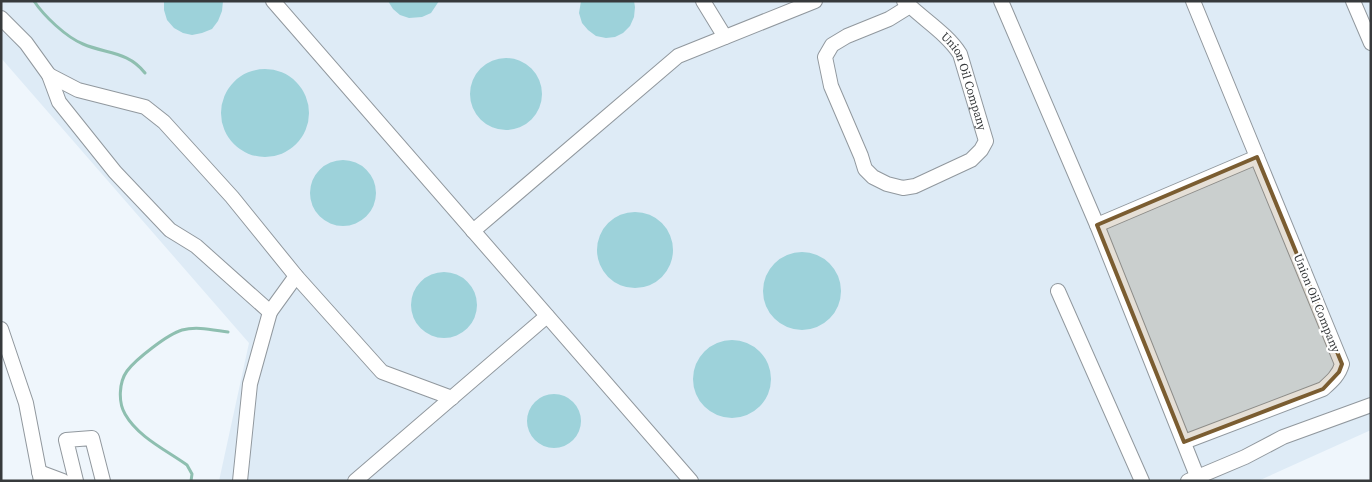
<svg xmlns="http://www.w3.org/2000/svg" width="1372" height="482" viewBox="0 0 1372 482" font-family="'Source Serif 4',serif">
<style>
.built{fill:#deebf6}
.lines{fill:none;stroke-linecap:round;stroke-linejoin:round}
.stream{stroke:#8ebfb0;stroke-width:3}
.building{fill:#9dd2da}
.minor-casing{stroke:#91989e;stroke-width:16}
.minor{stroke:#fff;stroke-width:14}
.marked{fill:#7b5d31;fill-opacity:0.2;stroke:#7b5d31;stroke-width:4;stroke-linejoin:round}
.labels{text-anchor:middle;stroke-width:4.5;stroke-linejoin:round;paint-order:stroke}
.street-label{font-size:12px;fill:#373a3c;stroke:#fff}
</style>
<rect width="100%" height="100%" fill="#eff6fc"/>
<path class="built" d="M1,1H1371V430L1258,481H219L249,343L1,58Z"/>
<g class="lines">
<path class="stream" d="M34,1C44,16 66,37 83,44C106,54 128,51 145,73
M191,481L192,474L187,465C166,450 138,437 125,414C118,402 119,382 127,371C136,359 168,334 182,330C197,326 213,330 228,332"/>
</g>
<path class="building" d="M164,1H223L222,11L218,21L212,29L202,33L192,35L183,33L174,28L167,20L164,10Z
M388,1H439L431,13L422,17L409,18L400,15L393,9Z
M581,1H634L635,7L634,17L630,26L623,33L615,37L606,38L596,36L588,30L582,23L579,13Z
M470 94a36 36 0 1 1 72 0a36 36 0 1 1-72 0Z
M221 113a44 44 0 1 1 88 0a44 44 0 1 1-88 0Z
M310 193a33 33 0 1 1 66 0a33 33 0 1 1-66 0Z
M597 250a38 38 0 1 1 76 0a38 38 0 1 1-76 0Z
M763 291a39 39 0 1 1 78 0a39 39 0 1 1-78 0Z
M411 305a33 33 0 1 1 66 0a33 33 0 1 1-66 0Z
M693 379a39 39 0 1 1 78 0a39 39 0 1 1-78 0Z
M527 421a27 27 0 1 1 54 0a27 27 0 1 1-54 0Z"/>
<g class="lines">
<g class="minor-casing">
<g id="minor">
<path d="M273,1L691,481"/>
<path d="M703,1L725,37"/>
<path id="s1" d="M904,1L910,6C926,21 948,35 960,54L986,141L981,150L971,160L915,186L903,188L887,184L873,177L865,169L861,156L831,86L825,57L832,45L847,36L889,19L910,6"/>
<path d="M1001,1L1097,225L1197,476"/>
<path d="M1353,1L1371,43"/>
<path d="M1,18L26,43L49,75L59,102L115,172L170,230L196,246L270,312L296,276"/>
<path d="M49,75L78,90L145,107L164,122L232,197L296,276L382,372L452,398"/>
<path d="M1097,225L1257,157"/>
<path d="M473,231L678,56L815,1"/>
<path d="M1058,291L1142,481"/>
<path d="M1,329L26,403L41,481"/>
<path d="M1184,442L1323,389C1332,381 1339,375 1342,364L1193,1"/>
<path d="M39,472L63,481"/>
<path d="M76,481L66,440L92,438L103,481"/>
<path d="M240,481L250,384L270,312"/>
<path d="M355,481L547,316"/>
<path d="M1188,481L1245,457L1283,437L1371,405"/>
</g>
</g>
<use href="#minor" class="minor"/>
</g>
<path class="marked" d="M1257,157L1342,364L1339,372L1323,389L1184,442L1097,225Z"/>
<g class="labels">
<g class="street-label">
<text dy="4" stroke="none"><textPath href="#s1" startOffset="104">Union Oil Company</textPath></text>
<text transform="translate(1317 303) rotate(68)" y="4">Union Oil Company</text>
</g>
</g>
<rect width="1372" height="482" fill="none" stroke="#373a3c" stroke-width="5"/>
</svg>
